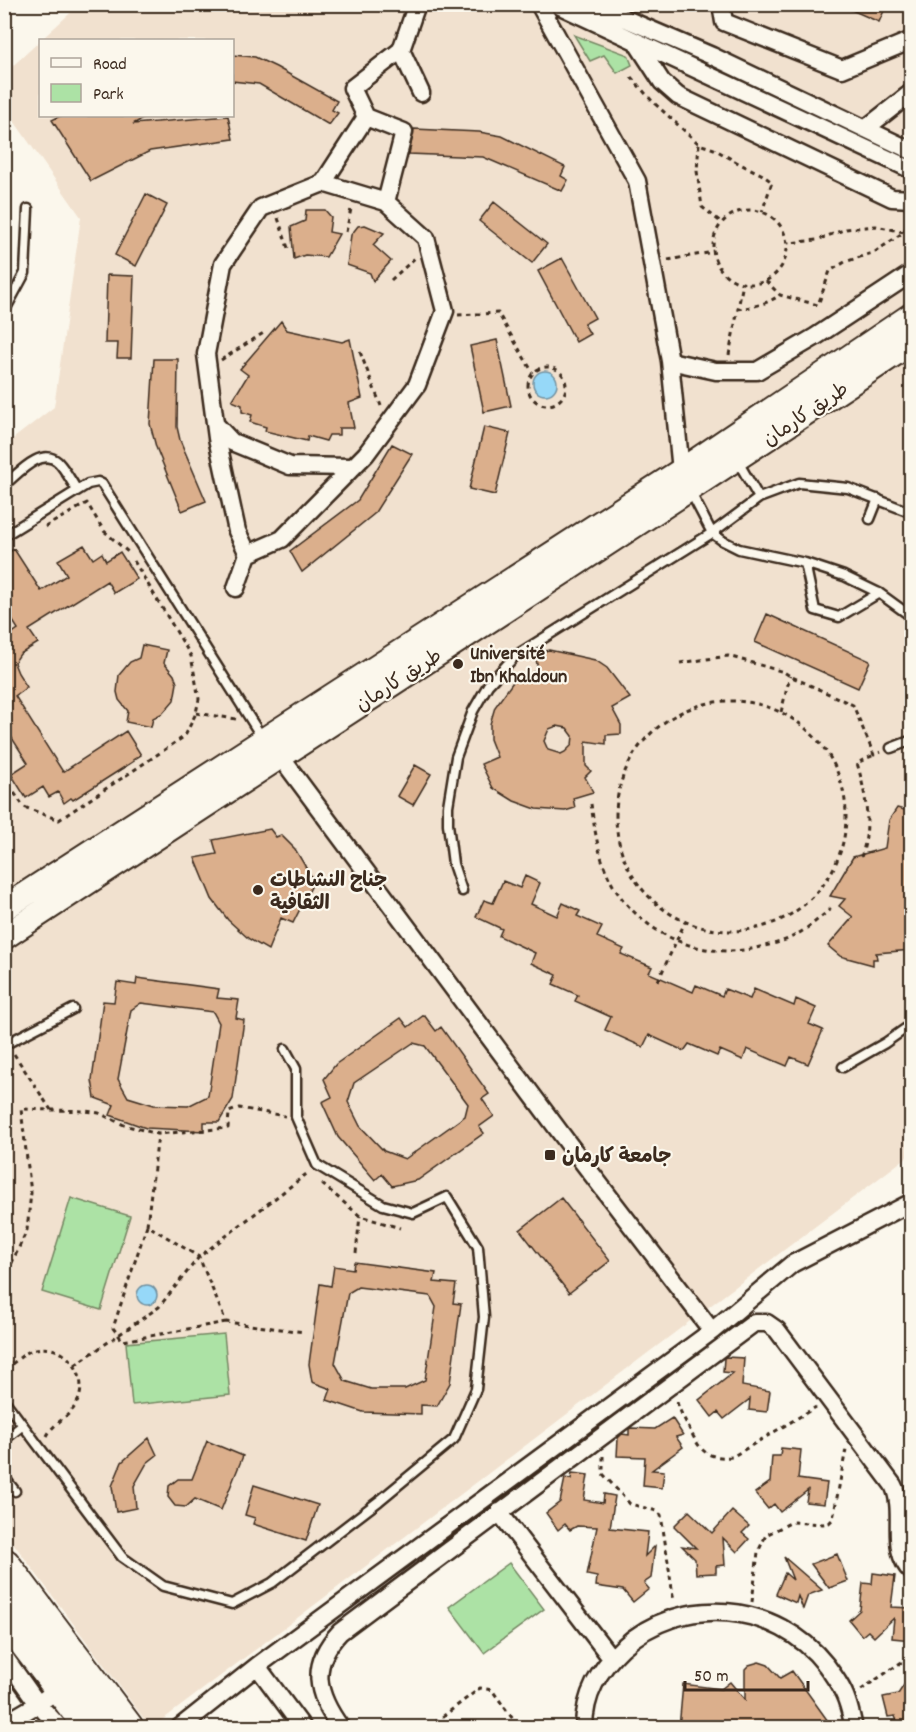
<svg xmlns="http://www.w3.org/2000/svg" width="916" height="1732" viewBox="0 0 916 1732" font-family="Dekko,'Playpen Sans Arabic',sans-serif">
<style>
.built{fill:#f1e1cf;fill-rule:evenodd}
.green{fill:#ace2a5;stroke:#748662;stroke-width:1.5}
.water{fill:#96d8f8;stroke:#7292a1;stroke-width:1.5}
.building{fill:#dbaf8c;stroke:#3b2a1e;stroke-width:1.5;fill-rule:evenodd}
.lines{fill:none;stroke-linecap:round;stroke-linejoin:round}
.lane-casing{stroke:#3b2a1e;stroke-width:13}
.street-casing{stroke:#3b2a1e;stroke-width:21}
.secondary-casing{stroke:#3b2a1e;stroke-width:28}
.highway-casing{stroke:#3b2a1e;stroke-width:36}
.path{stroke:#3b2a1e;stroke-width:3;stroke-dasharray:4.5 4.5;stroke-linecap:butt}
.lane{stroke:#fbf7ec;stroke-width:8}
.street{stroke:#fbf7ec;stroke-width:16}
.secondary{stroke:#fbf7ec;stroke-width:24}
.highway{stroke:#fbf7ec;stroke-width:32}
.poi-dot{fill:#3b2a1e;stroke:#fbf7ec;stroke-width:2}
.labels{text-anchor:middle;stroke-width:4.5;stroke-linejoin:round;paint-order:stroke}
.street-label{font-size:20px;fill:#3b2a1e;stroke:#fbf7ec}
.poi-label{font-size:20px;font-weight:bold;fill:#3b2a1e;stroke:#fbf7ec;text-anchor:start}
</style>
<rect width="100%" height="100%" fill="#fbf7ec"/>
<filter id="ink" filterUnits="userSpaceOnUse"><feTurbulence type="fractalNoise" baseFrequency=".0167" numOctaves="2"/><feDisplacementMap in="SourceGraphic" scale="12" xChannelSelector="R" yChannelSelector="G"/><feConvolveMatrix kernelMatrix="1 2 1 2 8 2 1 2 1" color-interpolation-filters="sRGB"/></filter>
<g filter="url(#ink)">
<path class="built" d="M79,5H911V1154L153,1727H150L5,1532L4,944L34,925L5,882V445L54,407L81,217L5,108V73ZM40,40H232V116H40Z"/>
<path class="green" d="M574,35L628,55L632,65L617,73L604,55L590,61Z
M71,1198L130,1216L101,1310L42,1292Z
M224,1334L230,1395L132,1405L126,1343Z
M509,1563L544,1609L484,1653L449,1607Z"/>
<path class="water" d="M533 383a12 12 0 1 1 24 0a12 12 0 1 1-24 0Z
M137 1295a10 10 0 1 1 20 0a10 10 0 1 1-20 0Z"/>
<path class="building" d="M838,4H887L879,22Z
M232,55L255,57L276,67L337,101L332,110L338,113L329,125L259,84L232,81Z
M60,116H148L133,124L228,116L233,139L150,151L91,181L52,120Z
M414,129L479,132L502,136L565,167L561,176L568,180L562,191L483,157L409,154Z
M146,194L167,205L136,266L115,255Z
M494,202L547,244L532,263L479,221Z
M306,210H325L331,217L329,232L339,234L326,257L305,255L294,259L291,227L305,221Z
M365,225L384,233L373,245L391,261L373,281L370,273L347,265L351,235L358,226Z
M562,258L595,318L584,324L590,334L576,342L538,271Z
M107,275L134,276L131,358H117L118,343H105Z
M281,321L287,330L342,342L350,339L362,398L349,403L354,428H339V435H329L326,441L308,436L307,441L265,431L266,427L250,422L252,415L242,412V405L232,401L248,375L240,369Z
M497,340L511,406L484,412L470,346Z
M154,359H178L177,427L180,440L206,501L182,511L156,447L150,424Z
M484,427L510,433L495,495L469,489Z
M392,444L412,454L374,514L302,572L290,551L358,500Z
M84,545L93,559L102,553L106,561L120,552L137,579L114,593L107,581L29,630L38,643L20,654L14,663L18,673L27,687L15,696L63,772L126,731L141,755L133,760L134,761L73,800L71,798L64,803L58,792L49,797L43,787L26,798L11,774L28,763L12,738L4,743V639L18,629L4,607V555L14,549L41,591L67,575L58,560Z
M767,614L870,661L858,688L755,642Z
M142,645L167,650L164,663L174,675L177,683L174,700L163,713L153,718L151,727L126,722L128,711L119,700L117,692L119,675L130,662L139,658Z
M549,650L595,660L607,668L630,698L612,708L621,725V734L606,735V744L586,741V766L591,771L585,777L593,792L573,798L575,808L565,811L536,809L514,801L493,788L481,764L497,757L490,739V724L495,707L515,679L538,670L535,653ZM557,726L567,728L573,736L572,745L565,752L561,754L548,750L544,741L549,729Z
M415,765L431,774L413,805L397,796Z
M897,808L912,812V950L876,953L877,959H873V965L840,956L828,946L853,917L839,906L845,899L830,896L853,857L885,848L889,820Z
M270,829L276,837L281,835L295,849L314,881L293,923L281,918L268,950L249,939L228,920L212,899L195,858L217,854L213,840Z
M525,876L540,883L531,904L557,916L563,903L580,911L577,916L602,927L597,937L624,949L621,954L652,967L649,973L693,992L696,985L722,996L725,989L750,999L754,989L794,1006L796,999L816,1008L809,1024L823,1030L808,1064L791,1057L787,1066L747,1049L743,1060L720,1050L717,1056L689,1044L684,1051L649,1035L643,1047L605,1030L611,1017L575,1001L578,995L553,984L557,975L531,963L535,953L499,936L502,929L476,917L484,900L493,903L503,881L520,888Z
M137,978L219,989L217,998L239,1000L236,1018L244,1020L233,1099L219,1122H204V1131L146,1128L110,1115L114,1105L95,1098L92,1080L103,1001L114,1002L117,982L136,985ZM141,1003L213,1012L219,1023L208,1096L188,1106L154,1105L128,1097L118,1079L131,1010Z
M424,1015L436,1031L441,1027L489,1094L482,1099L494,1116L479,1127L484,1133L418,1180L392,1186L382,1174L375,1180L338,1137L322,1102L332,1097L324,1079L336,1064L401,1018L408,1027ZM413,1043L425,1046L468,1104L465,1116L405,1159L384,1151L360,1126L348,1102L354,1083Z
M561,1198L610,1261L569,1293L520,1230Z
M354,1262L436,1273L434,1282L456,1284L453,1303L461,1304L450,1383L437,1406L421,1405V1414L363,1412L327,1400L331,1389L312,1382L309,1364L320,1284L331,1286L334,1266L353,1269ZM358,1287L430,1296L436,1307L425,1380L405,1389H371L345,1381L335,1363L348,1293Z
M726,1357L744,1358L742,1386L770,1391L767,1412L749,1410L750,1399L724,1419L718,1412L712,1417L699,1400L733,1373L723,1372L724,1358Z
M672,1418L683,1435L676,1437L683,1447L652,1470L664,1471L662,1488L643,1486L645,1457L617,1456L618,1438L622,1434L629,1435V1429L631,1428L655,1429Z
M149,1438L157,1455L147,1463L134,1486L136,1508L116,1512L112,1486L122,1462Z
M207,1441L243,1456L221,1510L195,1499L186,1507L175,1506L168,1497L169,1486L178,1479H192Z
M781,1448L801,1450L798,1479L827,1483L824,1504L806,1502L808,1490L780,1512L774,1504L768,1509L755,1493L770,1482L772,1456H780Z
M572,1473L588,1475L584,1500L603,1503L604,1494L615,1496L610,1528L648,1532L645,1556L655,1546L651,1578L644,1583L649,1589L633,1602L623,1590L596,1586L597,1577L587,1575L597,1527L577,1526L570,1530L565,1524L558,1530L546,1513L560,1502L565,1478L571,1479Z
M254,1485L318,1505L306,1541L253,1524L255,1518L245,1515Z
M689,1511L712,1533L732,1511L749,1526L742,1533L749,1539L737,1552L723,1538L725,1565L716,1566V1573L696,1574L695,1559L682,1546L696,1548L674,1526Z
M837,1554L848,1581L829,1588L811,1564Z
M784,1557L822,1590L808,1595L803,1609L798,1596L796,1603L776,1594L785,1573L793,1580Z
M873,1573L895,1576L891,1607L912,1608V1640L892,1638L894,1618L874,1637L868,1631L862,1636L849,1620L860,1610L863,1583L872,1584Z
M759,1662L768,1665L780,1678L792,1671L833,1728H679L683,1684L721,1689L730,1682L745,1700V1669L749,1665Z
M912,1673V1720L898,1724L895,1716L888,1717L883,1697L898,1694Z"/>
<g class="lines">
<g class="lane-casing">
<path id="lane" d="M4,312L25,273L28,209
M737,460L759,498
M4,485C17,475 41,446 58,462C65,469 71,481 77,490
M690,491L712,533L723,541L739,549L805,563L844,576L879,593L912,617
M870,519L878,499
M4,536L88,484L98,482L102,484L263,739
M805,563L815,610L839,617L879,593
M891,748L912,740
M462,891L453,864L448,824V806L456,757L473,711L488,685L515,656L712,533L759,498L799,483L848,488L912,513
M4,1045L73,1009
M843,1067L885,1043L912,1024
M4,1400L122,1557L163,1586L232,1604L272,1583L379,1501L454,1439L476,1389L484,1317L478,1247L447,1197L413,1213L383,1205L317,1165L296,1117V1069L285,1049
M4,1440L23,1425
M4,1477L15,1491"/>
</g>
<g class="street-casing">
<path id="street" d="M539,4L637,181L670,361L716,371H757L815,337L912,273
M556,4L912,170
M591,4L712,56L912,151
M721,4L724,22L842,69L912,40
M638,45L662,82L678,96L892,198L912,199
M401,50L417,4
M366,117L352,88L401,50L421,93
M865,129L912,92
M323,183L366,117L404,132L386,202
M670,361L681,471
M216,425L232,442L290,466L353,467
M236,588L248,554L282,539L366,454L417,385L445,311L426,238L386,202L323,183L261,208L223,264L206,354L217,438L237,531L248,554
M280,756L568,1143L712,1331
M499,1512L611,1658
M4,1656L38,1704L61,1687
M257,1666L303,1728
M4,1724L38,1704L60,1728
M179,1728L257,1666L712,1331L792,1264L912,1202
M341,1728C316,1694 309,1665 340,1632L754,1323H767L777,1330L893,1485C907,1512 888,1550 912,1572
M584,1728C584,1694 599,1670 622,1648C681,1593 777,1602 826,1665C834,1676 843,1688 847,1701C850,1709 852,1719 854,1728"/>
</g>
<g class="secondary-casing">
<path id="secondary" d="M4,908L681,471L912,315
M4,937C306,738 611,543 912,342"/>
</g>
<g class="highway-casing">
<path id="highway" d="M4,1565L127,1728
M4,1614L91,1728"/>
</g>
<path class="path" d="M631,77L653,102L699,144L714,149L740,164L761,174L772,182L762,212
M699,144L697,171L702,207L722,223
M713 247a37 37 0 1 1 74 0a37 37 0 1 1-74 0Z
M278,218L288,248
M346,232L351,209
M904,232L911,214
M668,260L713,252
M391,280L415,258
M766,281L780,295L818,305L830,271L845,262L875,252L904,232L876,226L846,229L817,240L788,243
M737,309C754,307 767,304 780,295
M458,315L498,313L533,373
M360,352L381,406
M729,355L743,283
M221,360L265,332
M528 386a19 19 0 1 1 38 0a19 19 0 1 1-38 0Z
M45,527L87,503L104,531L129,553
M680,663L728,656L784,672L790,676L853,705L874,755L881,752
M616 816a115 115 0 1 1 230 0a115 115 0 1 1-230 0Z
M781,712L790,676
M196,713L236,719
M4,778L24,807L59,820L185,736L196,713L199,699L191,656L134,561
M591,804C595,832 599,862 614,887C646,938 707,962 764,946C774,944 785,941 794,936C809,928 822,916 834,906
M861,857C872,827 866,794 857,763L874,755
M658,981L685,922
M14,1054L51,1110
M322,1184L360,1216L400,1228
M147,1225L158,1135
M356,1253L360,1216
M4,1280L27,1230L31,1193L21,1109L86,1111L99,1113L124,1125L158,1134L228,1128L229,1112L239,1108L285,1116
M226,1322L123,1341L113,1328L147,1225L199,1257L226,1322L304,1332
M75,1365L159,1307L199,1257L309,1172
M4,1368C16,1364 22,1352 36,1349C67,1342 93,1379 75,1406C67,1419 54,1422 47,1436
M677,1402C679,1410 685,1420 689,1428C700,1450 705,1459 732,1457L816,1407
M603,1456V1474L630,1504L657,1511L661,1515L674,1602
M752,1602L758,1552L766,1535L792,1522L823,1524L829,1523L833,1519L846,1449
M861,1690L912,1655
M428,1728L480,1688L492,1690L515,1722L523,1728"/>
<use href="#lane" class="lane"/>
<use href="#street" class="street"/>
<use href="#secondary" class="secondary"/>
<use href="#highway" class="highway"/>
</g>
</g>
<g class="poi-dot">
<circle cx="458" cy="664" r="6"/>
<circle cx="258" cy="890" r="6"/>
<rect x="544" y="1149" width="12" height="12" rx="3"/>
</g>
<g class="labels">
<g class="street-label">
<text transform="translate(805 413) rotate(-34)" y="7">طريق كارمان</text>
<text transform="translate(398 679) rotate(-33)" y="7">طريق كارمان</text>
</g>
<g class="poi-label">
<text x="470" y="659">Université<tspan x="470" dy="23">Ibn Khaldoun</tspan></text>
<text x="270" y="886">جناح النشاطات<tspan x="270" dy="23">الثقافية</tspan></text>
<text x="562" y="1162">جامعة كارمان</text>
</g>
</g>
<rect width="916" height="1732" fill="none" stroke="#fbf7ec" stroke-width="24"/>
<rect x="12" y="12" width="892" height="1708" fill="none" stroke="#3b2a1e" stroke-width="2" filter="url(#ink)"/>
<rect x="39" y="39" width="195" height="78" fill="#fbf7ec" stroke="#aea59a" stroke-width="1.5"/>
<rect x="51" y="58" width="30" height="9" fill="#fbf7ec" stroke="#aea59a" stroke-width="1.5"/>
<text x="93" y="69" font-size="18" fill="#3b2a1e">Road</text>
<rect x="51" y="84" width="30" height="18" fill="#ace2a5" stroke="#aea59a" stroke-width="1.5"/>
<text x="93" y="99" font-size="18" fill="#3b2a1e">Park</text>
<path d="M685 1681v9h123v-9" fill="none" stroke="#3b2a1e" stroke-width="3"/>
<text x="694" y="1681" font-size="18" fill="#3b2a1e" stroke="#fbf7ec" stroke-width="4.5" paint-order="stroke">50 m</text>
</svg>
